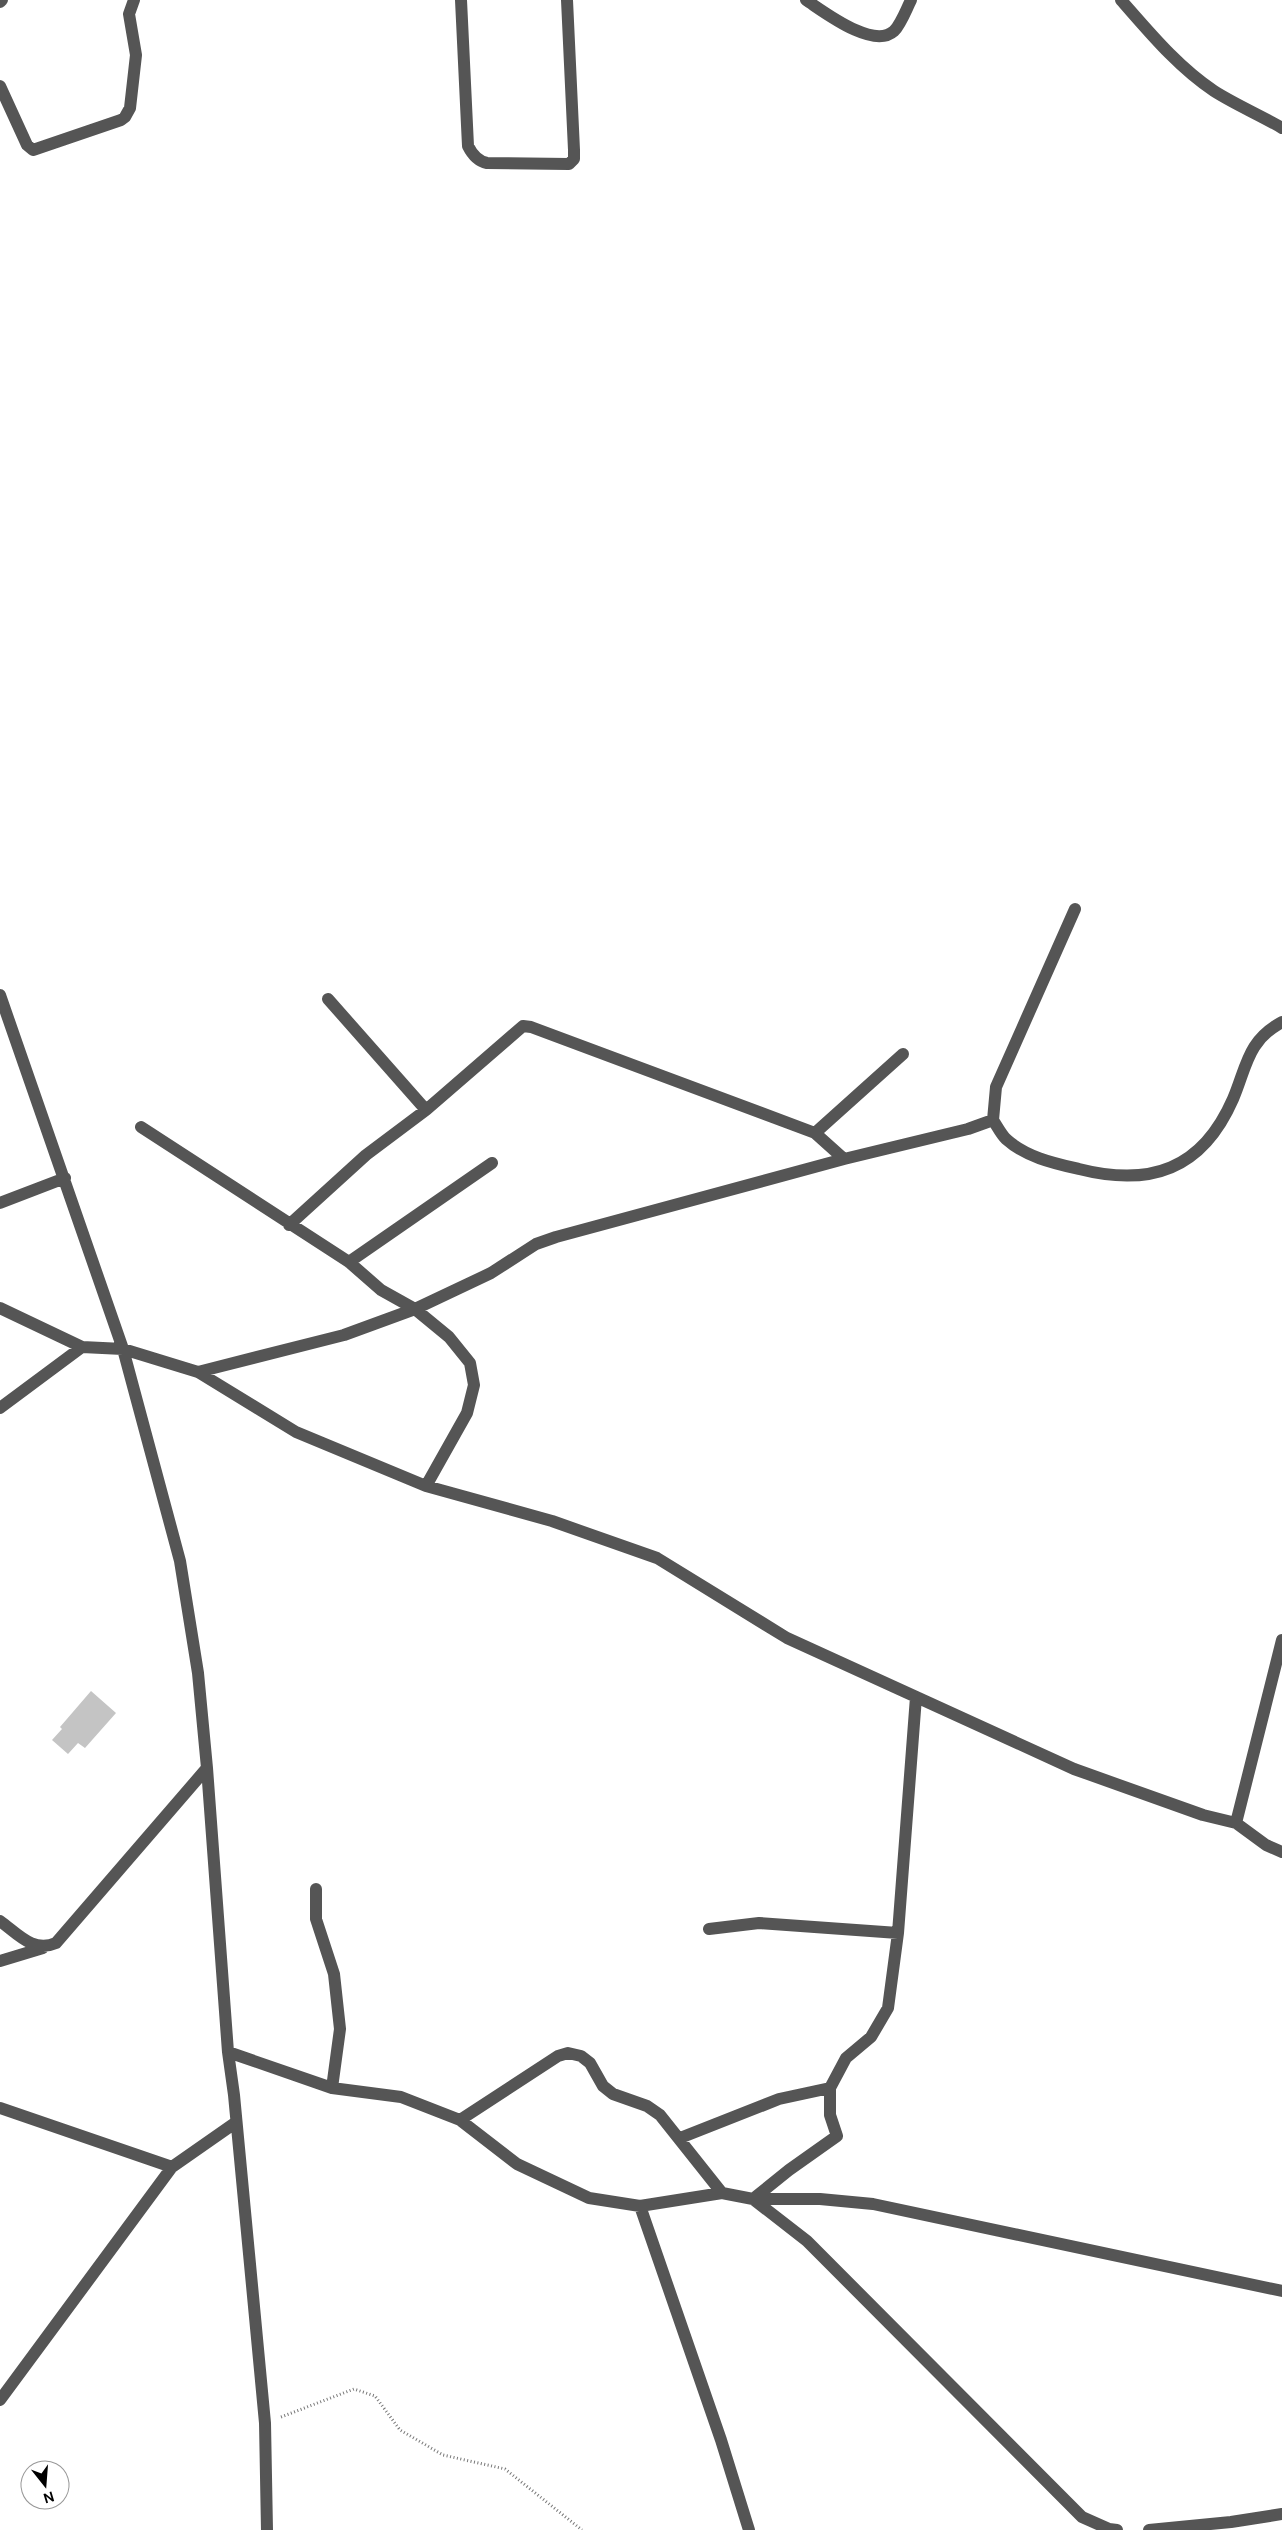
<svg xmlns="http://www.w3.org/2000/svg" width="1282" height="2530" viewBox="0 0 1282 2530" font-family="'DM Sans',sans-serif">
<style>
.building{fill:#c4c4c4}
.lines{fill:none;stroke-linecap:round;stroke-linejoin:round}
.path{stroke:#777;stroke-width:3;stroke-dasharray:1 2.5;stroke-linecap:butt}
.minor{stroke:#555;stroke-width:12}
</style>
<rect width="100%" height="100%" fill="#fff"/>
<path class="building" d="M91,1691L116,1713L85,1748L78,1743L68,1754L52,1740L62,1729L60,1727Z"/>
<g class="lines">
<path class="path" d="M281,2417L354,2389L375,2396L400,2430L443,2455L505,2469L582,2530"/>
<path class="minor" d="M461,0L468,146C472,154 477,161 487,163L569,164L574,159V150L567,0
M806,0C823,11 873,50 894,31C901,24 906,10 911,0
M1121,0C1150,33 1178,67 1214,91C1236,105 1260,115 1282,128
M0,2L2,0
M0,86L27,145L33,150L121,120L125,117L130,108L136,55L129,14L134,0
M0,995L123,1349L180,1561L198,1673L207,1768L228,2052L234,2095L265,2423L267,2530
M328,999L426,1110
M993,1120C997,1126 1001,1134 1006,1139C1026,1157 1053,1163 1079,1169C1150,1187 1202,1170 1233,1099C1247,1066 1247,1041 1282,1022
M141,1127L349,1262L381,1290L415,1309L449,1337L470,1363L474,1385L467,1413L426,1486
M815,1133L903,1054
M0,1203L65,1178
M289,1225L366,1155L426,1110L523,1026L531,1027L815,1133L844,1159
M349,1262L492,1163
M0,1308L82,1347L123,1349L198,1372L296,1432L426,1486L552,1521L657,1558L787,1638L1074,1769L1203,1815L1236,1823L1266,1845L1282,1852
M198,1372L344,1335L415,1309L491,1273L536,1244L556,1237L844,1159L968,1129L993,1120L996,1087L1075,909
M0,1408L82,1347
M916,1697L898,1933L888,2008L871,2037L846,2058L830,2088V2115L837,2136L789,2170L753,2199L807,2241L1082,2517L1109,2529L1117,2530
M1236,1823L1282,1640
M316,1889V1919L334,1974L340,2029L332,2088
M0,1921C18,1934 33,1953 56,1943L207,1768
M709,1929L759,1923L898,1933
M0,1961L43,1948
M228,2052L332,2088L401,2097L460,2120L517,2164L589,2198L640,2206L722,2193L753,2199H820L873,2204L1282,2291
M0,2108L172,2167
M460,2120L558,2056L568,2053L581,2056L590,2063L603,2086L613,2094L647,2106L660,2115L722,2193
M680,2138L779,2099L830,2088
M640,2206L721,2440L749,2530
M0,2400L172,2167L235,2123
M1149,2530L1231,2522L1282,2514"/>
</g>
<g transform="translate(45 2485) rotate(163)"><circle r="24" fill="#ffffff" stroke="#999999"/>
<path d="M0-4L9 19L0 12L-9 19Z" fill="#000000"/>
<text y="-8" font-size="14" font-weight="bold" text-anchor="middle" fill="#000000">N</text>
</g>
</svg>
